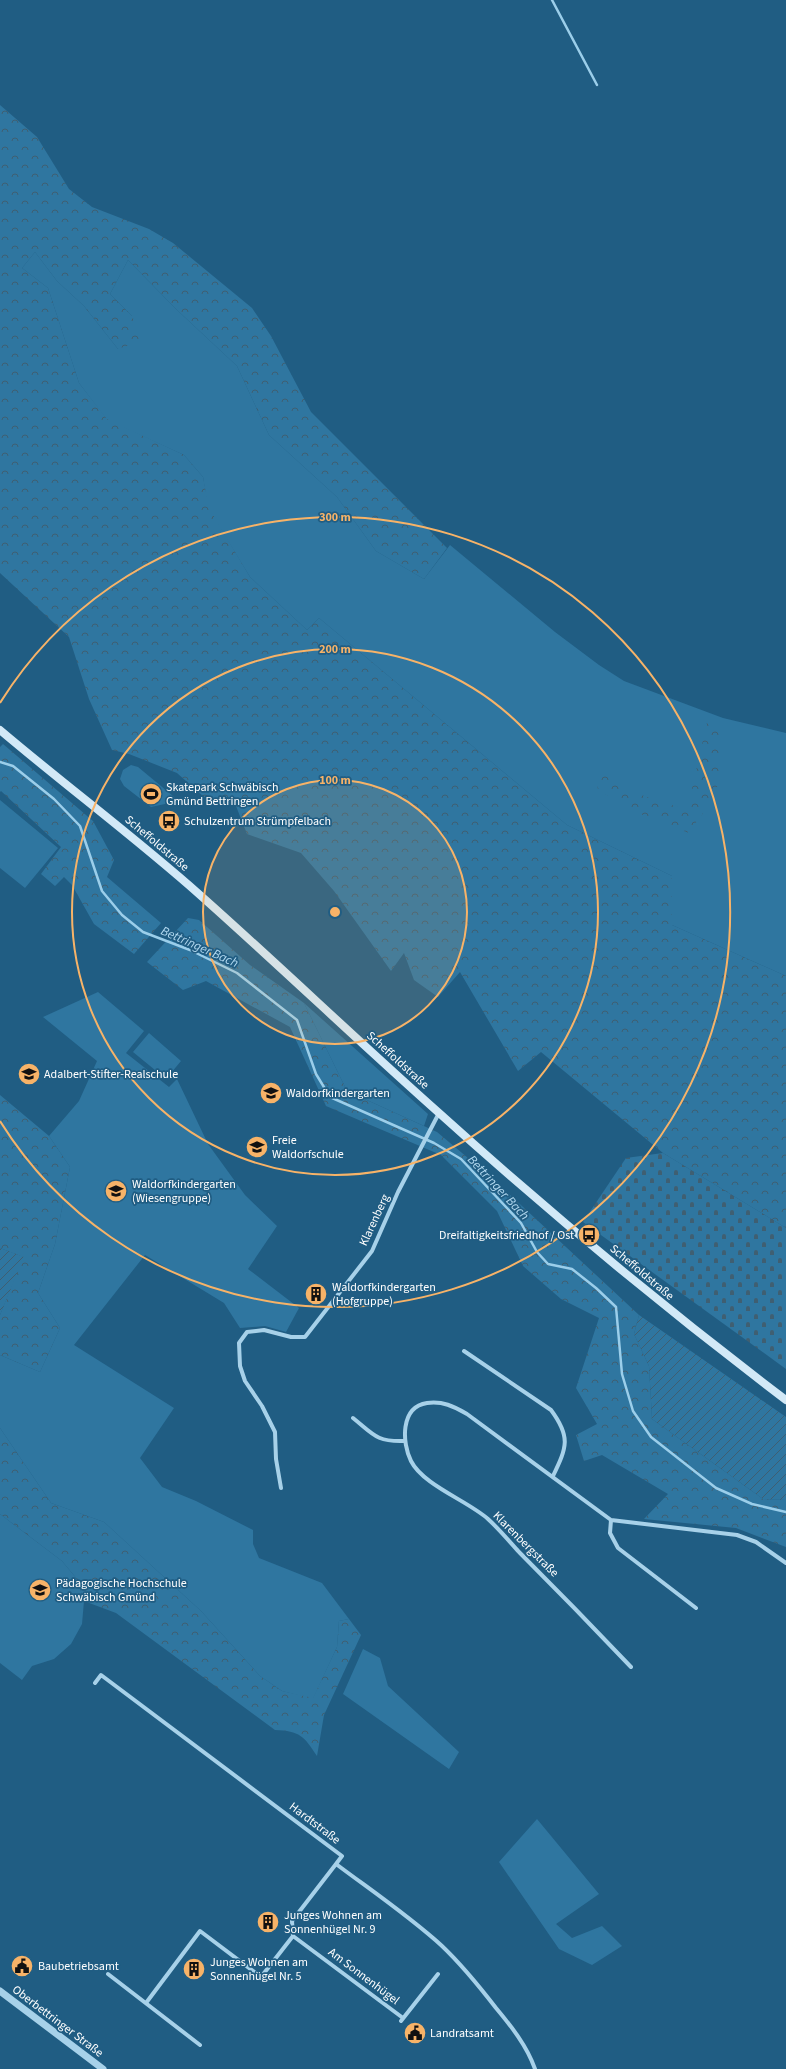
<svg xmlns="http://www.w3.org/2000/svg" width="786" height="2069" viewBox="0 0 786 2069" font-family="'Source Sans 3',sans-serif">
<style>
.green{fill:#2f76a0}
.forest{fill:url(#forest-crowns)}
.cemetery{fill:url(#cemetery-stones)}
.garden{fill:url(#garden-furrows)}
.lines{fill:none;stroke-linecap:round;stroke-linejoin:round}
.stream{stroke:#9bceea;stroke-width:2.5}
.minor{stroke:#a7d1e9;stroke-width:4}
.tertiary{stroke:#a7d1e9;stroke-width:7}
.secondary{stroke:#d2e9f7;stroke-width:8}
.ring{fill:none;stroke:#f7b368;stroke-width:2}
.labels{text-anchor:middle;stroke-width:3.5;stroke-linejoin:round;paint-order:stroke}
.poi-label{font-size:12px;fill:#fff;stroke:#205d83;text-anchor:start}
.street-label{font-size:12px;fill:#fff;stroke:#205d83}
.water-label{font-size:13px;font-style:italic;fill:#b3daf1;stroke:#205d83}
.centre{fill:#f7b368;stroke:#205d83;stroke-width:2}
.ring-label{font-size:12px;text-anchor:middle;font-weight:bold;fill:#f7b368;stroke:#205d83;stroke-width:3.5;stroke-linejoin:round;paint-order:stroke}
</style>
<defs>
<pattern id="forest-crowns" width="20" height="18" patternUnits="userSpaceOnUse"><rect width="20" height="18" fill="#2f76a0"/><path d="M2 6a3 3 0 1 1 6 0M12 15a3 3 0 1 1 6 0" fill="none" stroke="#3f5f72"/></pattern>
<pattern id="cemetery-stones" width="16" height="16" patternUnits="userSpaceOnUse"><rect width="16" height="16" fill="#2f76a0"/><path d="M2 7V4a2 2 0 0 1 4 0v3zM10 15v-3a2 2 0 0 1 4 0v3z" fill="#3f5f72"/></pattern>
<pattern id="garden-furrows" width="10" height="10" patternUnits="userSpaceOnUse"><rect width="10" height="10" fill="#2f76a0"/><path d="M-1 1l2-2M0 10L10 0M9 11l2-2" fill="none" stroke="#3f5f72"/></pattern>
</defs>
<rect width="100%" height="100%" fill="#205d83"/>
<path class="green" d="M35,252L57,281L84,306L118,349L132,316L110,294L128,260L176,309L237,366L269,435L337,497L376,551L424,579L450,545L555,632L599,665L624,681L723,718L786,733V976L672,925V876L567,825L319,618L307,630L250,577L208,508L203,477L184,455L107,420L79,383L48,288L22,268Z
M131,765L138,767L179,801L151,807L124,786L120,779L123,770Z
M0,800L58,848L25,888L0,868Z
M98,992L144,1031L126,1053L169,1087L177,1079L208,1144L245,1195L277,1226L248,1269L299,1308L286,1332L265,1326L240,1328L224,1303L145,1255L74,1345L174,1408L140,1458L162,1487L196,1501L253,1530V1544L259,1558L322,1583L349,1619L339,1621L337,1647L313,1699L282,1691L260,1676L201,1611L104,1522L51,1503L0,1428V1355L40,1372L60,1328L38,1293L55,1244L70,1167L49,1136L79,1101L97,1061L43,1017Z
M304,1003L428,1114L424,1126L347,1091Z
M149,1033L181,1061L166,1079L133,1052Z
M0,1514L62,1561L77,1579L84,1601L82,1624L71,1644L54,1659L32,1666L22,1680L0,1663Z
M363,1649L380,1658L388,1686L459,1752L449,1769L343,1694Z
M537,1819L599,1894L556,1924L572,1938L602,1926L622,1946L592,1965L559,1949L499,1862Z"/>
<path class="forest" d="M0,105L37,137L69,189L92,207L149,229L173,243L252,308L271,336L311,412L447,548L424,579L376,551L337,497L269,435L237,366L176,309L128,260L110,294L132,316L143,340L118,349L84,306L57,281L35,252L22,268L48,288L79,383L107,419L184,455L203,477L209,508L250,577L307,630L319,618L567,825L672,876V925L786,976V1228L663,1153L541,1052L518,1071L460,972L438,997L414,980L404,953L391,971L334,891L301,853L247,834L236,806L204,797L177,773L129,754L112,750L89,699L69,637L0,573Z
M708,718L717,720C721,742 724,769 716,791C711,806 697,819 689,833L648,818L598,790L596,776L603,774L644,796L687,810Z
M3,744L93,821L114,860L107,877L161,923L134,954L94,924L72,885L64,877L55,886L41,874L61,847L1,791L0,792V747Z
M188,918L199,920L250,965L304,1003L347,1091L437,1132L493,1179L639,1315L634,1334L649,1366L652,1419L763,1499L786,1500V1547L736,1528L644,1519L668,1494L602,1455L584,1461L576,1435L597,1424L576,1388L599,1318L561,1299L523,1266L497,1211L441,1155L326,1106L290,1027L206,981L183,990L147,962Z
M0,1095L49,1136L70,1167L55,1244L38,1293L60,1328L40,1372L0,1355V1315L23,1257L0,1248Z
M0,1428L51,1503L104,1522L201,1611L260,1676L282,1691L313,1698L337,1647L339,1621L349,1619L361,1635L324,1715L317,1756C304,1736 300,1731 275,1730L116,1613L84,1601L77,1579L62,1561L0,1514Z"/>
<path class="cemetery" d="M663,1153L786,1228V1369L583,1222L626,1158Z"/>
<path class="garden" d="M0,1248L24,1257L0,1315Z
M639,1315L786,1417V1500L763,1499L652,1419L649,1366L634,1334Z"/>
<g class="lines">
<path class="stream" d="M552,0L597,85
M0,762L13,766L54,799L80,826L102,891L122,915L143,932L190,950L237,973L297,1020L316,1074L330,1097L434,1143L461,1159L521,1223L537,1252L548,1264L572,1269L596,1288L616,1307L622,1374L633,1411L651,1437L716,1488L752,1504L786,1512"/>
<path class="minor" d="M464,1351L551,1410C571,1437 567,1447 553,1476
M353,1418C373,1434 376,1442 404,1441
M281,1488L276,1459L275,1432L262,1406L245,1381L240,1366L239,1343L247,1332L264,1330L291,1337H305L372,1251L398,1192L439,1113
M611,1520L610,1533L618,1548L696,1608
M631,1667C594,1628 557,1590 519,1552C509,1541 499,1529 488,1519C468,1501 423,1485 411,1461C402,1443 400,1407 427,1403C443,1401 453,1406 467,1414L611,1520L737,1535L756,1542L786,1563
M95,1683L101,1675L342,1856L336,1864C372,1891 409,1916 442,1946C462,1965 479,1986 496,2008C511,2026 527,2046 535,2069
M293,1936L403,2018
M108,1974L200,2045
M146,2003L200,1931L261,1977L293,1936L292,1921L336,1864
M401,2021L438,1974"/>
<path class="tertiary" d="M0,1991L103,2069"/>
<path class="secondary" d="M0,730C66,786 136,838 200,895C281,967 358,1041 438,1112C550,1213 666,1309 786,1400"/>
</g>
<circle cx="335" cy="912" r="132" fill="#f7b368" fill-opacity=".12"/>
<g class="ring">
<circle cx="335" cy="912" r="132"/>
<circle cx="335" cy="912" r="263"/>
<path d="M0 703A395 395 0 1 1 0 1121"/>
</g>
<defs>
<g id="stadium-disc" transform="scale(1.15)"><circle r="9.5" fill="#f7b368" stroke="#205d83"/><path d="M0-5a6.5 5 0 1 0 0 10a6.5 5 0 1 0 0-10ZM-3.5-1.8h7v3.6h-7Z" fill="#111"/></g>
<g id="bus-disc" transform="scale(1.15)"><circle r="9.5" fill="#f7b368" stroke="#205d83"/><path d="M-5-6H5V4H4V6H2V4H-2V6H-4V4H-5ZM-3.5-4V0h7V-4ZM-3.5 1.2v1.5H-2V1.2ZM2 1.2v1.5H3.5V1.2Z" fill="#111"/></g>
<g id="school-disc" transform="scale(1.15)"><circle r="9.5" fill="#f7b368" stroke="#205d83"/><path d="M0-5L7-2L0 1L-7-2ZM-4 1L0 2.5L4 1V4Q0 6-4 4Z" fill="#111"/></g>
<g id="building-disc" transform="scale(1.15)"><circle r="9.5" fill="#f7b368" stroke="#205d83"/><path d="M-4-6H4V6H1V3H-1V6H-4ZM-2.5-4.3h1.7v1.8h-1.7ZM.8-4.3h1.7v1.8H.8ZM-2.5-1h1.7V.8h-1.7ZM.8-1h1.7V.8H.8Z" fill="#111"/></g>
<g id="university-disc" transform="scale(1.15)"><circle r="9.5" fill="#f7b368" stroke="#205d83"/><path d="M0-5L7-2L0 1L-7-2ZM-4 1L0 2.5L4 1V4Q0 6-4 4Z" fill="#111"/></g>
<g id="civic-disc" transform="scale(1.15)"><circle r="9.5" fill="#f7b368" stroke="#205d83"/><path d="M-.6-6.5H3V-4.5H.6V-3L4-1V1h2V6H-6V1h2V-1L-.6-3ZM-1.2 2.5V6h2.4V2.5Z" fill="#111"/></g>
</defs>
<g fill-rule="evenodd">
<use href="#stadium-disc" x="151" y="794"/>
<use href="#bus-disc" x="169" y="821"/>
<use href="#school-disc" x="29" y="1074"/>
<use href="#school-disc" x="271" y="1093"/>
<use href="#school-disc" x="257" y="1147"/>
<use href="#school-disc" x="116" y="1191"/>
<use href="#bus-disc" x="589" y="1235"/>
<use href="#building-disc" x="316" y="1294"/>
<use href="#university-disc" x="40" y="1590"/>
<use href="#building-disc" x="268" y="1922"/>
<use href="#civic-disc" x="22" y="1966"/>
<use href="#building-disc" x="194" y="1969"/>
<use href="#civic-disc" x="415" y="2033"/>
</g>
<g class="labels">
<g class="poi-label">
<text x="166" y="791">Skatepark Schwäbisch<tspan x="166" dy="14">Gmünd Bettringen</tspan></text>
<text x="184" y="825">Schulzentrum Strümpfelbach</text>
<text x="44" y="1078">Adalbert-Stifter-Realschule</text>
<text x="286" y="1097">Waldorfkindergarten</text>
<text x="272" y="1144">Freie<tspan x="272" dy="14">Waldorfschule</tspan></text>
<text x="132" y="1188">Waldorfkindergarten<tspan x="132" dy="14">(Wiesengruppe)</tspan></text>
<text x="574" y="1239" text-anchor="end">Dreifaltigkeitsfriedhof / Ost</text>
<text x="332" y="1291">Waldorfkindergarten<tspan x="332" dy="14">(Hofgruppe)</tspan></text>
<text x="56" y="1587">Pädagogische Hochschule<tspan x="56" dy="14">Schwäbisch Gmünd</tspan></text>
<text x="284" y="1919">Junges Wohnen am<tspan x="284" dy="14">Sonnenhügel Nr. 9</tspan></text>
<text x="210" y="1966">Junges Wohnen am<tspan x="210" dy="14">Sonnenhügel Nr. 5</tspan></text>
<text x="38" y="1970">Baubetriebsamt</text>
<text x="430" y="2037">Landratsamt</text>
</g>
<g class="street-label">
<text transform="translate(157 843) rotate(40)" y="4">Scheffoldstraße</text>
<text transform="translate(398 1060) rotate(42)" y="4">Scheffoldstraße</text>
<text transform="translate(374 1220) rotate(-65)" y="4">Klarenberg</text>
<text transform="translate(642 1272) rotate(40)" y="4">Scheffoldstraße</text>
<text transform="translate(526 1544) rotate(45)" y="4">Klarenbergstraße</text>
<text transform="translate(315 1823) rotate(37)" y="4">Hardtstraße</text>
<text transform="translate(364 1976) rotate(37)" y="4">Am Sonnenhügel</text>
<text transform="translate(58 2021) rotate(37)" y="4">Oberbettringer Straße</text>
</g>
<g class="water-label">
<text transform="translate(200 946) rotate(24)" y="5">Bettringer Bach</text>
<text transform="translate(499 1187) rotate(47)" y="5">Bettringer Bach</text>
</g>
</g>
<circle cx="335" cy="912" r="6" class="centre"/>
<g class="ring-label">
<text x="335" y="521">300 m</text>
<text x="335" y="653">200 m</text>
<text x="335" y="784">100 m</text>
</g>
</svg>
